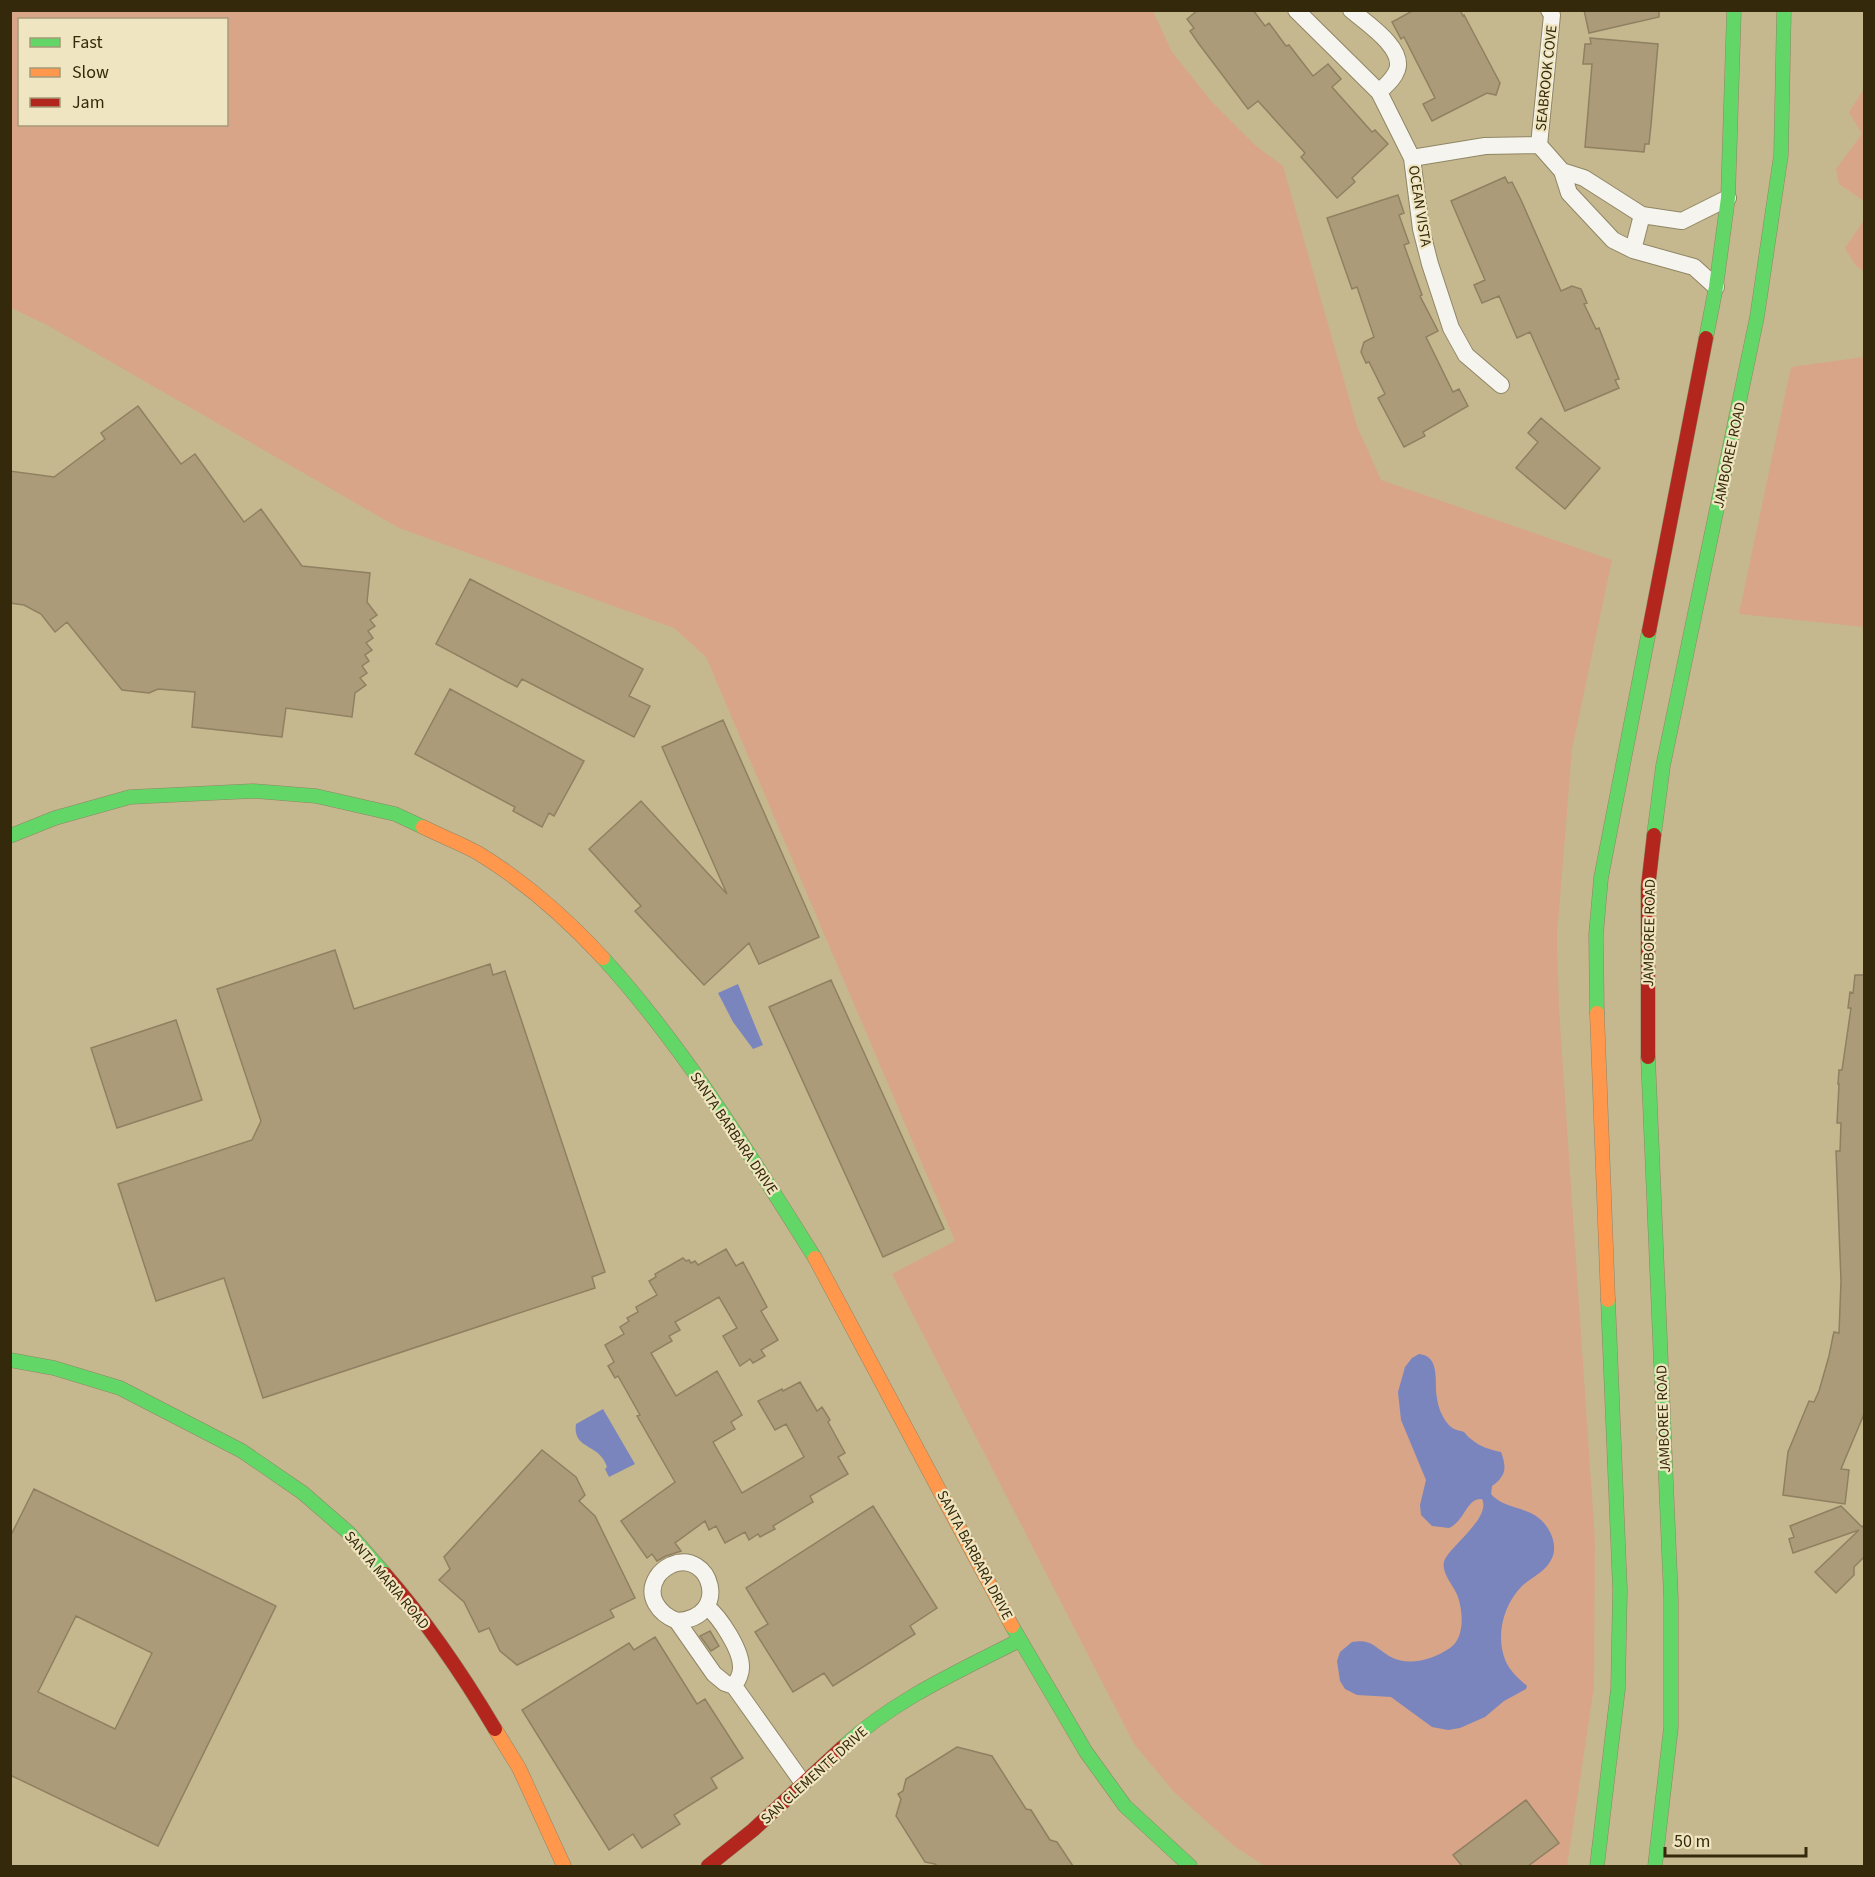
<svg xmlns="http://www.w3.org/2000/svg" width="1875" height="1877" viewBox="0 0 1875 1877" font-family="'Source Sans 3',sans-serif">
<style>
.green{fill:#d8a589;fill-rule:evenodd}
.water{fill:#7b85bd}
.building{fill:#ac9b78;stroke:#8f8061;stroke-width:1.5;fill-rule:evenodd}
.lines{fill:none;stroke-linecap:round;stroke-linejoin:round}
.street-casing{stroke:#908665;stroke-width:18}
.fast-casing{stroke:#908665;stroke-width:15}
.slow-casing{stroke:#908665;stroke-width:15}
.jam-casing{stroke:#908665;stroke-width:15}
.street{stroke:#f6f4ee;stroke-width:16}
.fast{stroke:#63d668;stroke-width:14}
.slow{stroke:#ff974d;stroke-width:14}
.jam{stroke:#b3261e;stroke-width:14}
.labels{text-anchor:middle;stroke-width:4.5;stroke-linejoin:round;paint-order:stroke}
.street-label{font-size:15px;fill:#342a0b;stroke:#f0e5c1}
</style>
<rect width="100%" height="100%" fill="#c5b88f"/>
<path class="green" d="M10,11H1153L1172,52L1211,101L1255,145L1283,166L1357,426L1381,480L1612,560L1572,749L1557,936L1559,1009L1595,1540L1594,1687L1567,1866H1265L1234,1846L1174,1792L1134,1744L892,1274L955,1241L706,657L674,628L399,528L47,325L11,308ZM20,20H226V124H20Z
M1864,89V201L1839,184L1836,169L1862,134L1849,112Z
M1864,220V271L1856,266L1845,248Z
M1864,357V627L1739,614L1791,367Z"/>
<path class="water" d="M738,984L763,1045L753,1049L733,1022L718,993Z
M1419,1354C1441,1356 1434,1383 1437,1398C1438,1407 1442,1417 1448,1424C1453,1430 1458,1430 1464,1432C1465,1433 1470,1439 1471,1439C1480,1447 1491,1450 1501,1452C1507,1468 1506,1476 1492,1486L1491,1494C1506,1512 1536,1504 1550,1532C1554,1540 1556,1550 1552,1558C1547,1571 1532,1577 1522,1586C1503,1605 1495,1637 1506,1662C1511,1672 1519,1679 1527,1686L1526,1689L1504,1701L1485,1717L1460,1728L1448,1730L1432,1727L1391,1697L1357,1695L1345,1689L1340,1681L1337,1661L1340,1652L1352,1642C1372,1639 1374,1647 1389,1656C1408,1667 1432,1660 1450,1648C1465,1638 1463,1612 1458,1597C1454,1586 1439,1571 1445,1559C1453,1544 1491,1517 1482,1499C1466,1498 1466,1520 1449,1528L1432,1526L1421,1515L1420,1505L1426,1480L1401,1420L1398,1392L1405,1367L1412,1358Z
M603,1409L635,1464L609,1477L605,1469L607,1467C600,1443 572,1450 576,1424Z"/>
<path class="building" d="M1198,10H1253L1265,26L1269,23L1286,46L1289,45L1313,76L1328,64L1341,79L1332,87L1372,132L1375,130L1388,144L1352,178L1355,182L1337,198L1301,157L1305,153L1258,101L1248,109L1199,44L1190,31L1194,28L1187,19Z
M1414,10H1460L1463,16L1464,15L1500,83L1496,95L1487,93L1432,121L1423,104L1435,98L1404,37L1401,39L1392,22Z
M1584,10H1659V17L1589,33Z
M1590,38L1658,44L1651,125L1649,144H1645L1644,152L1585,147L1592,64H1583L1585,44H1591Z
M1505,177L1508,183L1512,182L1521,200L1561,291L1572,286L1581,289L1587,303L1584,304L1596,329L1599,328L1619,379L1615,380L1619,388L1565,411L1530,332L1517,338L1499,296L1482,303L1474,285L1485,280L1451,201Z
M1398,195L1404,213L1399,215L1409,243L1404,245L1422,295L1420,296L1438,331L1426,337L1453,392L1459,389L1468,406L1423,432L1425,436L1404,447L1378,398L1385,394L1369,362L1366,363L1361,352L1364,342L1374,337L1357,287L1352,289L1327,218Z
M138,406L181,464L195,454L244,522L261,509L302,566L370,573L367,602L377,615L370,620L375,626L368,631L373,638L366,643L372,650L365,655L369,661L362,666L367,673L360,678L366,685L355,693L352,717L286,708L282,737L192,727L195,692L158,689L149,693L122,690L67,622L55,632L41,614L24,605L10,603V471L54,477L105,439L101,433Z
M1541,418L1600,468L1565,509L1516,468L1538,442L1528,433Z
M470,579L643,669L629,696L650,706L634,737L522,679L517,687L436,644Z
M450,689L584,761L554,816L549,813L542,827L513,811L515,807L415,754Z
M723,720L819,937L759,964L749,943L704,985L635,911L641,906L589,849L641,801L727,894L662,747Z
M335,950L354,1009L490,964L493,975L505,971L605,1272L592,1277L595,1288L263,1398L224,1278L156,1301L118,1184L252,1140L261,1121L217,989Z
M1855,975H1864V1414L1841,1469L1849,1470L1845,1504L1783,1495L1788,1452L1809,1401L1814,1402L1819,1391L1829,1356L1833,1336L1834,1332L1839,1333L1841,1281L1836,1151H1840L1841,1123H1837L1839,1084H1838L1839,1070H1842L1851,1008H1848L1850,992L1853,993Z
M831,980L944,1229L883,1257L769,1007Z
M176,1020L202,1100L117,1128L91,1048Z
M726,1249L736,1266L743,1262L767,1307L761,1311L778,1340L761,1350L765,1356L753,1363L750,1359L740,1366L723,1336L737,1328L719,1297L675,1322L680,1330L669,1336L672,1341L651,1353L676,1396L717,1371L742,1415L731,1422L735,1429L713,1442L742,1493L804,1457L786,1424L775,1430L758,1401L782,1389L783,1391L800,1382L817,1411L822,1407L830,1420L828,1422L845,1453L838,1457L848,1474L810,1496L813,1502L773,1526L775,1529L760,1537L758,1534L749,1540L745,1532L725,1543L716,1526L709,1530L705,1521L675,1543L681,1551L666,1556L657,1561L652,1554L647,1558L621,1521L675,1482L637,1416L640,1415L618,1376L615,1378L608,1366L614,1362L605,1345L624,1334L620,1327L629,1321L627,1318L638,1312L636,1307L657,1295L649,1281L656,1277L655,1274L683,1258L686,1261L689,1260L691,1263L695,1261L698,1265Z
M542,1450L576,1477L585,1495L579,1501L595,1516L635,1598L610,1610L614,1617L517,1665L500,1651L489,1628L479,1632L464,1602L439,1580L450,1569L444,1557Z
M34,1489L276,1606L158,1846L10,1775V1537ZM76,1616L152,1653L115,1729L38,1692Z
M873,1506L937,1608L910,1626L915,1634L833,1686L824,1673L793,1692L755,1632L768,1624L746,1588Z
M1841,1506L1862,1527L1864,1525V1557L1854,1567V1575L1836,1593L1815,1572L1859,1530L1793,1553L1789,1539L1794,1537L1790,1526Z
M710,1631L719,1646L711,1651L700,1636Z
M655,1637L697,1704L705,1699L743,1758L711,1778L717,1788L674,1815L680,1824L642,1848L633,1834L609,1850L522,1710L629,1643L634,1650Z
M957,1747L992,1756L1026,1809L1031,1810L1050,1840L1057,1842L1073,1866H937L935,1864L925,1862L896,1816L901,1799L898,1794L903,1791L906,1779Z
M1526,1800L1559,1843L1528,1866H1462L1453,1855Z"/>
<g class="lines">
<g class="street-casing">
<path id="street" d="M1296,10L1379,92L1412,158L1421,229L1430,264L1451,328L1466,355L1501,385
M1351,10C1366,23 1405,48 1397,70C1394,79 1386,85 1379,92
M1539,145L1552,15L1549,10
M1412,158L1485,146L1539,145L1562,171L1569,193L1613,240L1633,250L1694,267L1716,287
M1562,171L1584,178L1642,215L1682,221L1728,198
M1633,250L1642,215
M707,1607C720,1617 742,1651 741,1668C741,1675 738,1680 734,1686
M677,1621C732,1618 711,1548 671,1565C665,1568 660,1572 657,1577C645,1596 659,1614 677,1621L714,1674L725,1683L734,1686L803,1783"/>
</g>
<g class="fast-casing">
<path id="fast" d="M1706,338L1716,287L1728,198L1734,10
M1654,835L1663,766L1757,317L1781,155L1784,10
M10,836L55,818L130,797L253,791L316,796L395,814L423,827
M603,958C685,1048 750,1155 815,1258
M1597,1013L1596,935L1601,878L1649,631
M1648,1057L1671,1599V1727L1655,1866
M10,1360L54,1368L120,1388L242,1451L303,1493L349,1533L385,1574
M1012,1626L1086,1752L1125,1806L1190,1866
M843,1747C894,1700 959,1671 1020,1640
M1597,1866L1618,1689L1620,1590L1608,1300"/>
</g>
<g class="slow-casing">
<path id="slow" d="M423,827C441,836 460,843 478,853C524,881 566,918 603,958
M1597,1013L1608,1300
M815,1258L1012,1626
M495,1729L519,1768L564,1866"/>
</g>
<g class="jam-casing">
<path id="jam" d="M1649,631L1706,338
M1648,1057V887L1654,835
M385,1574C427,1622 463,1675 495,1729
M708,1866L753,1830L843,1747"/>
</g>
<use href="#street" class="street"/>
<use href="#fast" class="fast"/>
<use href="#slow" class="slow"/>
<use href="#jam" class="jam"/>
</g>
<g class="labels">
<g class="street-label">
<text transform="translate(1546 78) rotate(-84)" y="5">SEABROOK COVE</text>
<text transform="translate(1420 206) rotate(81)" y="5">OCEAN VISTA</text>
<text transform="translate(1729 455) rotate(-78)" y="5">JAMBOREE ROAD</text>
<text transform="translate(1649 933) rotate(-89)" y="5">JAMBOREE ROAD</text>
<text transform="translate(734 1133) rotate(56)" y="5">SANTA BARBARA DRIVE</text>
<text transform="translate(1663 1419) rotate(-92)" y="5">JAMBOREE ROAD</text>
<text transform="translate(975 1555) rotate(62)" y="5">SANTA BARBARA DRIVE</text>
<text transform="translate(387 1580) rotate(50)" y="5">SANTA MARIA ROAD</text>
<text transform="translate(814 1775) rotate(-42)" y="5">SAN CLEMENTE DRIVE</text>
</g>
</g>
<rect width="1875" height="1877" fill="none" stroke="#342a0b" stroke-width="24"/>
<rect x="18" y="18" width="210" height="108" fill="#f0e5c1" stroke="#a59a78" stroke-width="1.5"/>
<rect x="30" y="38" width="30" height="9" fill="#63d668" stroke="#a59a78" stroke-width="1.5"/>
<text x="72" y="48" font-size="18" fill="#342a0b">Fast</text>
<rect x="30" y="68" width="30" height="9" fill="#ff974d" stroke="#a59a78" stroke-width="1.5"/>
<text x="72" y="78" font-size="18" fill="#342a0b">Slow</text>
<rect x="30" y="98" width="30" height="9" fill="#b3261e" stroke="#a59a78" stroke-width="1.5"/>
<text x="72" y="108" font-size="18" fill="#342a0b">Jam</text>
<path d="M1665 1847v9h141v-9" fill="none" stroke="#342a0b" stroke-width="3"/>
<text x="1674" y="1847" font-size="18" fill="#342a0b" stroke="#f0e5c1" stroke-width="4.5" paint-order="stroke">50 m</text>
</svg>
